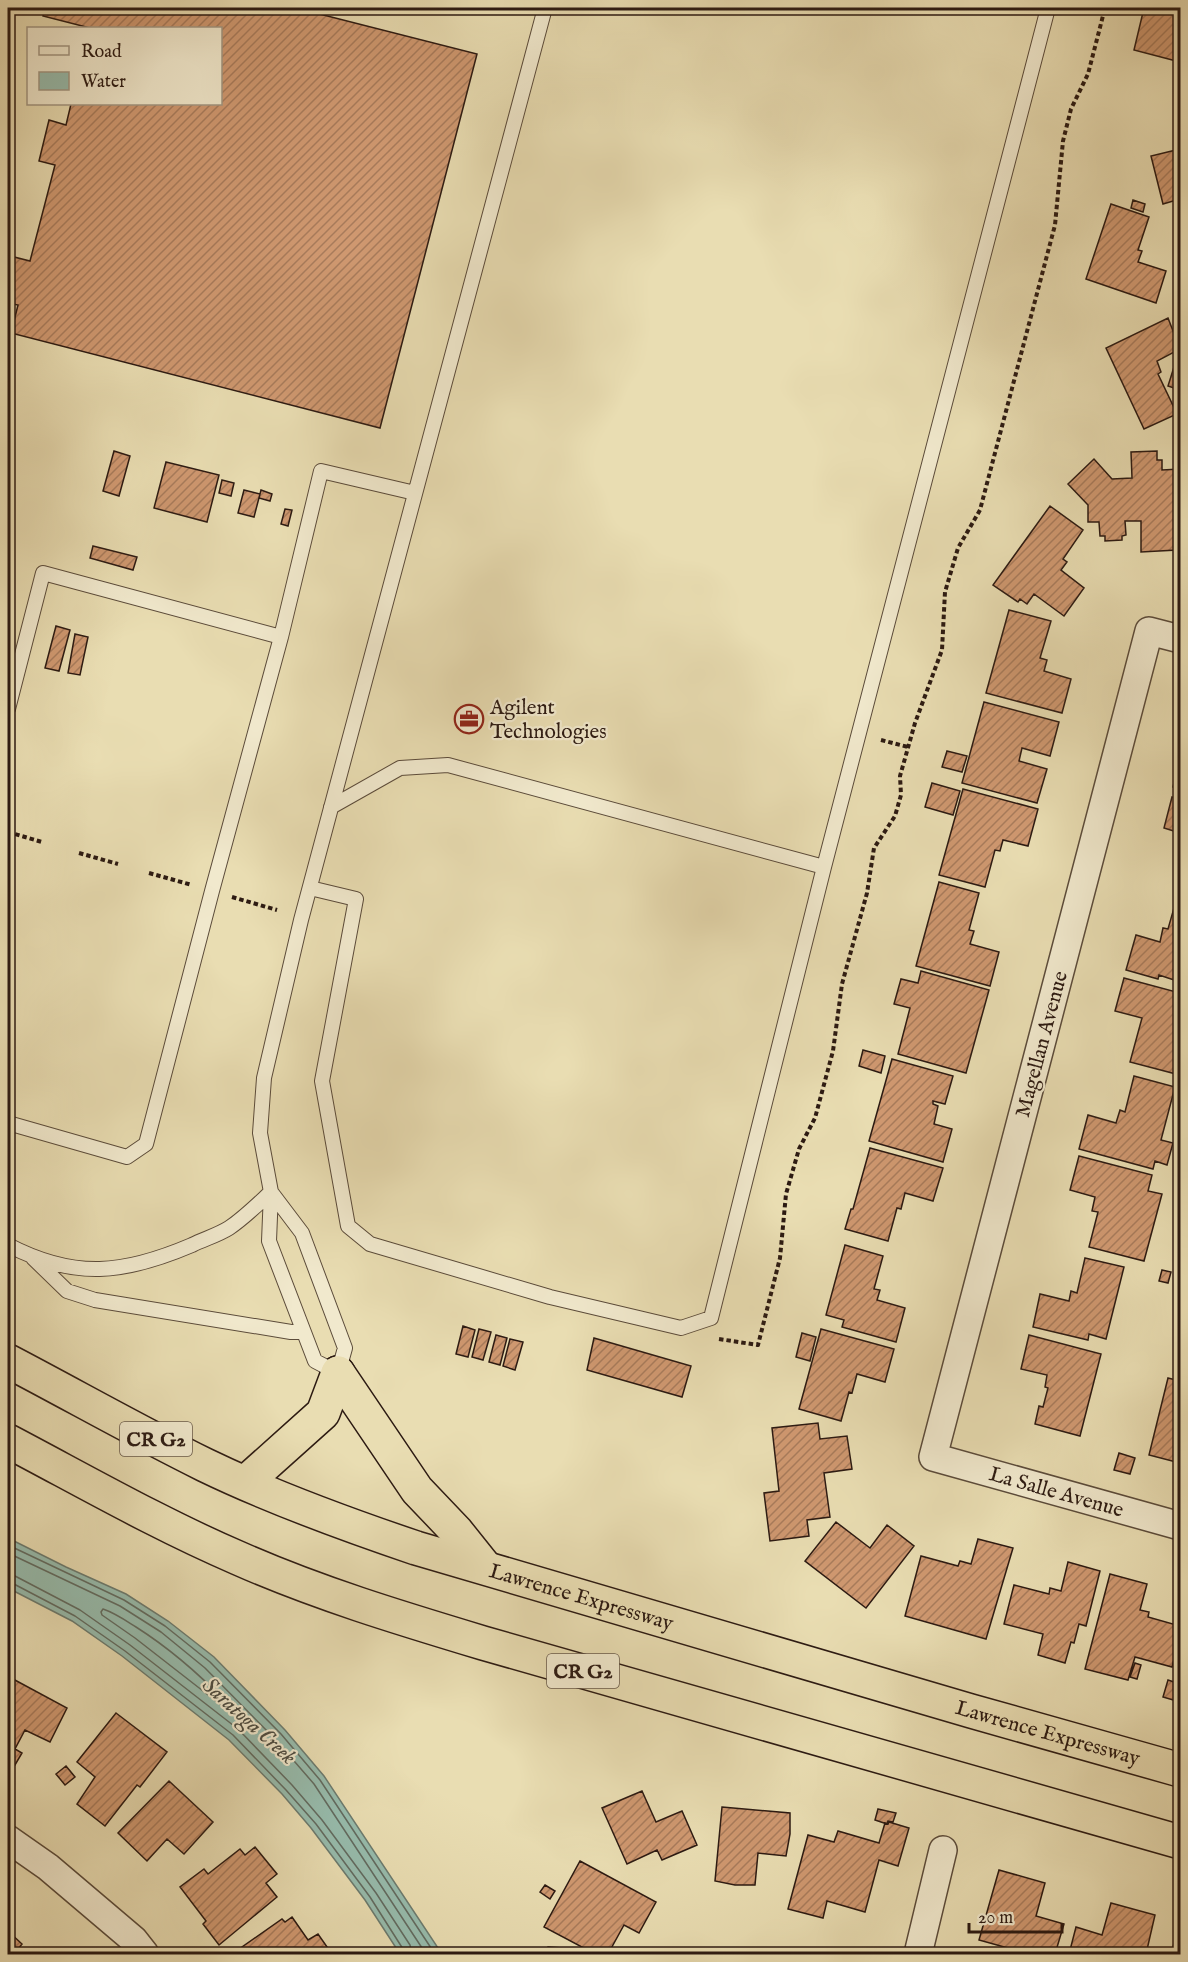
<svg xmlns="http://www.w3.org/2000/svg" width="1188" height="1962" viewBox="0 0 1188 1962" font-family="'IM FELL English',serif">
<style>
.water{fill:#97bcad;stroke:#6c7b6f;stroke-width:1.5}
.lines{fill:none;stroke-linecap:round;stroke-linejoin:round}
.shore{stroke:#626b60;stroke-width:1.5}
.building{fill:url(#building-hatch);stroke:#2c1a12;stroke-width:1.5}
.lane-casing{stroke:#5b4b3a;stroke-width:16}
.street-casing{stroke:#5b4b3a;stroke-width:30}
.highway-casing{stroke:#2c1a12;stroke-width:36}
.path{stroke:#2c1a12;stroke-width:4;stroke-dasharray:4.5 3;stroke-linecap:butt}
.lane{stroke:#f1e9cd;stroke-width:14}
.street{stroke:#f1e9cd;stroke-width:27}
.highway{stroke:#e9ddb2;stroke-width:33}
.labels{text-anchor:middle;stroke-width:4.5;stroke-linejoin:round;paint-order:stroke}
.shield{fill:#f1e9cd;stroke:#67584a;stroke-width:1.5}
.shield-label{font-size:20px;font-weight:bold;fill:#2c1a12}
.poi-label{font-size:21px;fill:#2c1a12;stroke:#f1e9cd;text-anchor:start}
.street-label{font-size:21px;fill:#2c1a12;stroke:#f1e9cd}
.water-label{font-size:22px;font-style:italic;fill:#4c4b40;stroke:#f1e9cd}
</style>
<defs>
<pattern id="building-hatch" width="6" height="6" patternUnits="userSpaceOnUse" patternTransform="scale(1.5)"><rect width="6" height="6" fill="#cf9870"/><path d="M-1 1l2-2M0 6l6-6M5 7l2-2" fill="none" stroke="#a87b5b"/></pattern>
</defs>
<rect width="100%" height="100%" fill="#e9ddb2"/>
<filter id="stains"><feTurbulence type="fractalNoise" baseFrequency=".00333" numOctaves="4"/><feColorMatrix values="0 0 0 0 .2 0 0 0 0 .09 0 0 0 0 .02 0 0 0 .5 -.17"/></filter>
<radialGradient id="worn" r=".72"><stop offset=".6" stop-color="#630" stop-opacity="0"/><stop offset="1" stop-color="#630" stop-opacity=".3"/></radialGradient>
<path class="water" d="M8,1538L66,1567L126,1594L168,1621L214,1657L285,1730L324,1776L442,1954H400L365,1900L311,1828L282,1794L229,1740L122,1656L72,1621L8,1588Z"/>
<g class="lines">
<path class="shore" d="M8,1545L124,1600L165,1626L210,1662L281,1734L320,1780L435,1954
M8,1553L120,1606L161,1632L205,1668L275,1739L314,1784L426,1954
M8,1575L15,1576L80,1610L130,1645L238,1729L292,1785L322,1820L376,1893L410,1945L412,1954
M8,1583H12L75,1616L125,1651L233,1735L286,1790L316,1824L370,1897L403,1949L404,1954
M103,1609C115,1613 125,1620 136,1627C169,1648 198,1673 225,1701V1704L221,1705L135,1638L102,1615L101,1612Z"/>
</g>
<path class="building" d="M45,8H296L477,54L380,428L11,333L18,305L8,303V280L14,257L30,261L55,165L39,161L49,120L66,125L71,104H220V28H90L43,16Z
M1144,8H1180V62L1134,50Z
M1180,149V199L1163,204L1151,156Z
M1133,200L1145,204L1143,212L1131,208Z
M1111,204L1149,217L1138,250L1142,251L1138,262L1166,271L1156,303L1086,279Z
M1168,318L1180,349L1157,361L1161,372L1158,374L1177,414L1144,429L1106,348Z
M1179,351L1180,352V390L1168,386Z
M114,451L130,456L119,496L103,491Z
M1157,451V460H1162V470L1180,469V519H1176L1177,550L1141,552V521H1125L1126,535L1122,536V540L1105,541V536H1100L1099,522H1088V505L1068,484L1094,459L1112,479L1132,478L1131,452Z
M166,462L219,475L207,522L154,508Z
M222,480L234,483L231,496L219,493Z
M244,490L260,494L254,517L238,513Z
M261,490L272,494L270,501L259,498Z
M1050,506L1083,530L1063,559L1067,562L1061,570L1084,588L1064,616L1034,594L1027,604L1020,599L1018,602L993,585Z
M285,509L292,510L288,526L281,524Z
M93,546L137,557L133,570L90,558Z
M1009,610L1051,621L1040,658L1047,660L1044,671L1071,679L1062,713L986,693Z
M56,626L70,630L59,671L45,668Z
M75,634L88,637L80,675L68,673Z
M984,702L1059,722L1050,756L1022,748L1019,761L1047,769L1037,803L962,783Z
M947,751L967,756L962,772L942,767Z
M1180,759V789L1173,787Z
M932,783L960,791L953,815L925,807Z
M963,789L1038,809L1028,846L1003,840L1000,851L995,850L985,887L939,875Z
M1172,797L1180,799V833L1164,828Z
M939,882L979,893L969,930L974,931L970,944L999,952L990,986L916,966Z
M1178,894L1180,895V982L1159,975L1158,979L1126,970L1136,935L1160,942L1163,928L1168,929Z
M921,971L989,990L966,1073L898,1054L910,1008L894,1004L901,979L918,983Z
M1124,978L1180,993V1058L1176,1074L1130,1062L1142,1018L1115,1011Z
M863,1050L885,1056L881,1073L859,1066Z
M892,1059L953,1076L945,1104L933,1101V1104L938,1106L934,1124L952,1129L943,1162L869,1141Z
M1134,1076L1175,1087L1161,1140L1173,1143L1167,1165L1155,1161L1153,1169L1079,1149L1088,1115L1116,1123L1120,1110L1125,1112Z
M870,1148L943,1168L933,1201L905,1193L901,1209L897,1208L888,1241L845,1229L851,1209H853Z
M1079,1156L1152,1175L1148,1191L1162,1194L1144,1261L1089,1247L1098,1212L1092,1211L1095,1197L1070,1190Z
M845,1245L883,1256L874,1289L880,1290L877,1300L905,1308L896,1342L842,1327L844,1320L826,1315Z
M1085,1258L1124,1267L1106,1339L1089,1334L1088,1340L1033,1327L1040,1294L1069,1301L1071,1291L1077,1293Z
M1162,1270L1171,1272L1168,1283L1159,1281Z
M463,1326L475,1330L468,1357L456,1354Z
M479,1329L491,1332L483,1360L472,1357Z
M821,1329L894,1349L885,1382L857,1374L852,1393L849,1392L841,1421L799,1409Z
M802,1333L816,1337L810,1361L796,1357Z
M496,1335L507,1338L500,1365L489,1362Z
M1029,1335L1101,1354L1080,1436L1035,1424L1039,1406L1043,1407L1048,1388L1045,1387L1047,1375L1021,1369Z
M594,1338L691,1366L682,1397L587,1370Z
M510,1339L523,1342L515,1370L503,1366Z
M1168,1378L1180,1381V1463L1149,1455Z
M818,1423L820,1439L847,1436L852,1469L824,1473L830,1517L807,1520L809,1536L770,1541L764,1493L779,1491L772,1428Z
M1119,1453L1135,1458L1130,1474L1114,1470Z
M836,1522L870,1548L887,1525L914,1546L866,1608L805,1561Z
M978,1539L1013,1548L986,1639L905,1616L921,1556L958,1566L960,1561L971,1564Z
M1068,1562L1100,1571L1086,1626L1079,1624L1074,1643L1071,1642L1065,1663L1038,1655L1043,1634L1004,1624L1014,1585L1049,1594L1050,1588L1061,1591Z
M1110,1574L1147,1584L1140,1610L1149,1612L1148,1617L1180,1626V1636L1172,1667L1135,1657L1128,1680L1085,1669Z
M1135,1663L1141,1665L1137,1679L1130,1677Z
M13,1679L67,1708L50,1742L25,1730L15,1749L22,1753L15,1765L8,1761V1689Z
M1168,1680L1180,1684V1702L1163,1697Z
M116,1713L167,1752L140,1787L137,1785L105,1826L77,1804L95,1777L77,1762Z
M66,1766L75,1777L65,1785L56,1774Z
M169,1781L213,1822L184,1854L167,1839L147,1861L118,1833Z
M642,1791L656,1822L682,1811L697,1845L662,1860L657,1850L627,1864L602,1808Z
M722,1807L790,1813V1834L786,1856L758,1853L755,1885H735L715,1881Z
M878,1809L896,1813L893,1822L888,1821L887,1824L875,1820Z
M889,1822L909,1828L898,1866L879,1860L865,1912L827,1901L823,1918L788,1909L808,1835L834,1842L838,1831L879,1843L885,1823L888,1824Z
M255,1847L277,1874L266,1883L277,1897L219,1945L203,1924L206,1921L180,1887L204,1869L208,1874L240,1849L245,1855Z
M580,1861L656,1902L639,1933L624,1925L608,1954H595L544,1927Z
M999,1870L1045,1883L1036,1916L1064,1924L1055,1954H1013L1015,1950L979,1940Z
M545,1885L555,1891L550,1899L540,1892Z
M1111,1903L1155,1915L1146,1954H1069L1076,1927L1102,1935Z
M292,1917L308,1940L318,1934L332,1954H232L282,1919L285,1922Z
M1180,1922V1954H1171Z
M8,1931L22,1944L14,1954H8Z
M548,1947L562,1948L561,1954H547Z"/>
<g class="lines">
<g class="lane-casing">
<path id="lane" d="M281,637L321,471L415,493
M8,709L43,573L281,637L212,891L146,1144L127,1157L8,1123
M331,807L400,768L448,765L824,867
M310,888L356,899L322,1081L348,1226L370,1244L550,1297L681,1328L711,1318L824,867L1048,8
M271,1192L302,1233L345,1348L338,1373L315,1361L269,1241L271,1192L260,1133L264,1078L301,920L545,8
M8,1245C75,1280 124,1274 192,1245C204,1239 218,1235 229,1228C244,1218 258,1204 271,1192
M33,1258L67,1291L95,1300L291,1332H303"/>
</g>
<g class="street-casing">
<g id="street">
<path id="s1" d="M1180,639L1149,631L933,1457L1180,1526"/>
<path d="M8,1839L48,1867L134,1940L145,1954"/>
<path d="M918,1954L943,1850"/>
</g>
</g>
<g class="highway-casing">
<g id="highway">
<path id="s2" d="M8,1361C73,1395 138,1432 205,1465C273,1498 345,1524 416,1548L971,1711L1180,1770"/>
<path d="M338,1373L417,1490L457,1532L485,1567"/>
<path d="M8,1441C84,1481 159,1524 238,1558C317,1593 400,1618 483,1643L1180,1842"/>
<path d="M246,1482L323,1413L338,1373"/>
</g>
</g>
<path class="path" d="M881,740L908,747
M8,832L42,842
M79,853L118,864
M149,873L192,885
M232,897L277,910
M719,1339L758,1345L780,1258L786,1194L799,1149L815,1118L833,1051L842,984L867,893L874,848L895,816L901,795L900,776L915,723L942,650L945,592L958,548L980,510L1055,225L1063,141L1071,109L1088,74L1105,8"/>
<use href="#lane" class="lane"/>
<use href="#street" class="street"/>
<use href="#highway" class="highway"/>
</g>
<defs>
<g id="office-ring" transform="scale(1.5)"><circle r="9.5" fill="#f1e9cd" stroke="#8f2418" stroke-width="1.5"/><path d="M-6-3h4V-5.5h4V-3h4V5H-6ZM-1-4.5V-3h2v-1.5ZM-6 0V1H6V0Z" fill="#8f2418"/></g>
</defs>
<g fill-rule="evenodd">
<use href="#office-ring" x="469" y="719"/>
</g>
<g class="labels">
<g class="shield">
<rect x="120" y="1422" width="72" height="34" rx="4.5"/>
<rect x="547" y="1654" width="72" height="34" rx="4.5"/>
</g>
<g class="shield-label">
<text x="156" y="1446">CR G2</text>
<text x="583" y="1678">CR G2</text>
</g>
<g class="poi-label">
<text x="490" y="714">Agilent<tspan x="490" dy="24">Technologies</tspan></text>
</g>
<g class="street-label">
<text transform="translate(1041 1044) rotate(-75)" y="7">Magellan Avenue</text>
<text dy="7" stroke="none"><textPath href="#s1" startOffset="1014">La Salle Avenue</textPath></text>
<text dy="7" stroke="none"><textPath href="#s2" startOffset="622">Lawrence Expressway</textPath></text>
<text dy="7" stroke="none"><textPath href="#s2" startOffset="1108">Lawrence Expressway</textPath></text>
</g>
<g class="water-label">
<text transform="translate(250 1720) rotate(42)" y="8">Saratoga Creek</text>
</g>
</g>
<rect width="1188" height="1962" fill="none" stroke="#e9ddb2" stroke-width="30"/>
<rect x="9" y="9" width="1170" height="1944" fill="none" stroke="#2c1a12" stroke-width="3"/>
<rect x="15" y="15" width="1158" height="1932" fill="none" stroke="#2c1a12" stroke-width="1.5"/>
<rect x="27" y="27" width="195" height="78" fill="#f1e9cd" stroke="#a29682" stroke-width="1.5"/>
<rect x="39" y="46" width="30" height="9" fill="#f1e9cd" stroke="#a29682" stroke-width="1.5"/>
<text x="81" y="57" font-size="18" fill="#2c1a12">Road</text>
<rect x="39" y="72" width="30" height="18" fill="#97bcad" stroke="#a29682" stroke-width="1.5"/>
<text x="81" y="87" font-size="18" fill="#2c1a12">Water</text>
<path d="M969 1923v9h93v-9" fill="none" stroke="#2c1a12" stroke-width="3"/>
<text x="978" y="1923" font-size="18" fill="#2c1a12" stroke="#f1e9cd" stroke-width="4.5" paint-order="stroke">20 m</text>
<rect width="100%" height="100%" filter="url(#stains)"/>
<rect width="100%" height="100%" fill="url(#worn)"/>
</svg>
